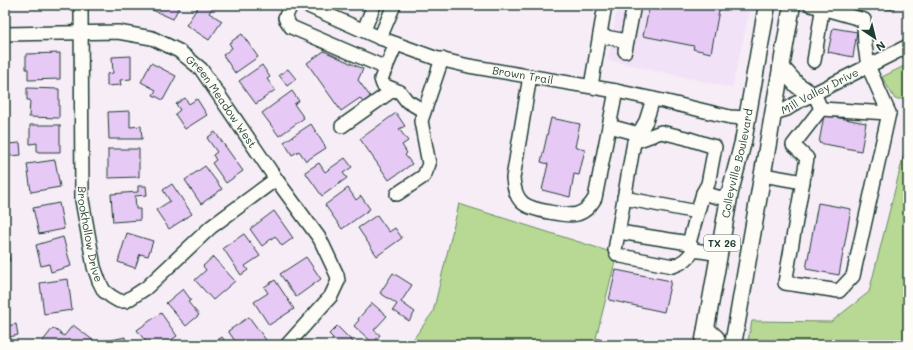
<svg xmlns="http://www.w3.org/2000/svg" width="913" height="350" viewBox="0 0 913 350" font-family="Mali,sans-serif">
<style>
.built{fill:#f2e2f7}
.green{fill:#b7d993;stroke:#6b8b64}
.building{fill:#e7c9f6;stroke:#1f3d34}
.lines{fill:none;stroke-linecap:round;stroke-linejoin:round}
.minor-casing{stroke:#1f3d34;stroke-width:16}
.major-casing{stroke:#1f3d34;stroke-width:19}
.minor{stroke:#fdfcf7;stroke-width:13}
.major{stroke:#fdfcf7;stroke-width:16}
.labels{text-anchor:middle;stroke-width:3.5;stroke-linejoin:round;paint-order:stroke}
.shield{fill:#fdfcf7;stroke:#62766e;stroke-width:1}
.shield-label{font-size:10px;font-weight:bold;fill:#1f3d34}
.street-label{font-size:11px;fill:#1f3d34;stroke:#fdfcf7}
</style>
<rect width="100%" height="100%" fill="#f6edf7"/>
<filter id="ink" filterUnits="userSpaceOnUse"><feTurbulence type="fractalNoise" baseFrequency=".025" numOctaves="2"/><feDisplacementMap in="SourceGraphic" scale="8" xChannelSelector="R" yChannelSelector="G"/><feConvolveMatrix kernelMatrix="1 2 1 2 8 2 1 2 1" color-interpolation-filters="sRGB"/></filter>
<g filter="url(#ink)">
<path class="built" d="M618,5H751L732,88L608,60Z"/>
<path class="green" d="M908,64V99H895L882,77Z
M908,138V345H747L752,321L831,322L869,292Z
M459,204L617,254L596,338L621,345H409L433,312Z"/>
<path class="building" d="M149,5H180L173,19L148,8Z
M194,5H214L209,13L222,21L209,40L186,25L198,7Z
M650,5H720L711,53L693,49L694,46L643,36Z
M864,5H895L894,10Z
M833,28L857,32L853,57L828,52Z
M242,34L258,57L235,73L223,55L232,48L229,43Z
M324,51L363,69L358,80L372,99L364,104L360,98L341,111L307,63Z
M60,53V79L28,80V69H26V54Z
M131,56V79L120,80L121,85L107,86V74L113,73L112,57Z
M151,63L176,76L163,100L153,95L156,90L141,82Z
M262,65L270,77L267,79L275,90L256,104L239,81Z
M5,68L9,72L5,77Z
M288,69L296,79L287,86L279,75Z
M27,88L59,89V118L29,117L30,100H27Z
M292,91L299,101L294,104L304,118L279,136L262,113Z
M185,98L189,104L197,99L207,115L185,129L175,114L180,110L176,104Z
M130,111V127L141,126L142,139H109L108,112Z
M396,113L405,126L399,129L408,141L402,145L407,153L405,155L412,164L389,180L360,139Z
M824,115L866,123L861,151L819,143Z
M551,118L580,124L575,147L585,150L579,175L574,174L570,197L542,190L548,164L541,162Z
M311,124L326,148L306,161L299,151L292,155L284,142Z
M30,125H60V152H37V143L30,144Z
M215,132L243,171L226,183L212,163L216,160L213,155L217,152L207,138Z
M20,143L21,155L10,156L8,144Z
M108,149H139V177L108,178Z
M345,158L352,167L343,173L347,178L322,196L305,172L319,163L325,172Z
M55,160L60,187L31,192L27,164Z
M205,166L222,189L201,204L185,180Z
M172,184L192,214L169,229L156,210L170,201L163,190Z
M138,186H146L147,195L135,196L136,209H140V220L113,222L111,194L138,192Z
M348,188L356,200L361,196L370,209L342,229L325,205Z
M59,203L64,229L39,234L33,208Z
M818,203L851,209L839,275L806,269Z
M274,211L293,238L282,246L275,236L262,246L250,229Z
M377,215L389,232L395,228L402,238L377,256L358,228Z
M127,233L153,241L148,256L140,254L135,268L118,262Z
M244,234L260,256L245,266L248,270L241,275L223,248Z
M5,237L10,261H5Z
M63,237L71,266L51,272L49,264L41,266L36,245Z
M213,257L235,281L213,300L195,280L206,270L203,266Z
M306,257L321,279L296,297L280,274Z
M616,270L671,281L664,312L609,300Z
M393,273L412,285L401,302L415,312L409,321L393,310L397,304L380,293Z
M5,276L9,300H5Z
M68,279L72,310L44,314L40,283Z
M275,280L294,309L269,325L254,302L268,293L264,287Z
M183,289L191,300L188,302L199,315L186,326L166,303Z
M372,303L387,316L374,330L380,335L373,343L354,326L359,320L358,319Z
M5,310L8,326L16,324L18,335L5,338Z
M161,313L177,336L164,345H148L137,330Z
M249,317L266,340L259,345H238L228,331Z
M73,325L94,341L91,345H46L42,342L53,328L64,336Z
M337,326L356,345H340L329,334Z
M125,337L126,345H99V343Z
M222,337L228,345H210Z"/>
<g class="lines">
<g class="minor-casing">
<g id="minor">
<path id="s1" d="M81,5L82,200L94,267L99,281L104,291L112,297L119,301H126L146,288L211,227L276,179"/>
<path d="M291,5L285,18L291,27L386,68"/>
<path id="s2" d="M306,5L380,38L435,58L469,66L616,91L663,101L730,117L747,118"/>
<path d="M811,5L864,20L865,46L868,66L889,113L853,276L839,291L785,283L807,158L793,145L821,109L814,93"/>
<path d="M364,30L374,5"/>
<path id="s3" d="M5,34L118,32L152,38L179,51L201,69L276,179L320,239L337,275L338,281L331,296L287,345"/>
<path d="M600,36L627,41"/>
<path d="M380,38L394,5"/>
<path d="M396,44L381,79L383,85L400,92L407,101L424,111"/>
<path d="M625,51L634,5"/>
<path d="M814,61L823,5"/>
<path d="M530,76L513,178C515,204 526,208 549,212C570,216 583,219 595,198L616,91"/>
<path d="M591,86L605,5"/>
<path d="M653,99L646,121L634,142L615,250L617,254L621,256L673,266C683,263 688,258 694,250"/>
<path d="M821,109L889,113"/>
<path id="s4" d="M774,113L787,109L801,100L908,46"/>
<path d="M342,126L393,90"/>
<path d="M609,126L639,134"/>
<path d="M634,142L661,132L686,138L715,147L708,184L703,193L689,243L694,250L720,254"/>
<path d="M763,175L803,182"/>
<path d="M703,193L721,198L730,192"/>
<path d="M397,194L424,176L429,164L421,121L442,59"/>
<path d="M624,198L697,212"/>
<path d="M619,232L689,243"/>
</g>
</g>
<g class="major-casing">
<g id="major">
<path d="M781,67L797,85L812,95"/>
<path d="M706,329L716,338L718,345"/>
<path id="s5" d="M703,345L730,192L743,142L767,5"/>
<path d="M733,345L792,5"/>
</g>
</g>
<use href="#minor" class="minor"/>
<use href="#major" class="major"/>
</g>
</g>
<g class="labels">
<rect class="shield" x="704" y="235" width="36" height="16" rx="3"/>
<g class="shield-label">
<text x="722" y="247">TX 26</text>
</g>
<g class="street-label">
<text dy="4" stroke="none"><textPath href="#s2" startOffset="229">Brown Trail</textPath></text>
<text dy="4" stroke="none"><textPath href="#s4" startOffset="51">Mill Valley Drive</textPath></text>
<text dy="4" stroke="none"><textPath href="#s3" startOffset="244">Green Meadow West</textPath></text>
<text dy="4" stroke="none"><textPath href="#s5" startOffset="185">Colleyville Boulevard</textPath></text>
<text dy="4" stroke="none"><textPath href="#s1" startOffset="230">Brookhollow Drive</textPath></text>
</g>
</g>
<rect width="913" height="350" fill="none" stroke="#fdfcf7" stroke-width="20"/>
<rect x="10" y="10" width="893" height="330" fill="none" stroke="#1f3d34" stroke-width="1.5" filter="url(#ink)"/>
<g transform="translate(875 38) rotate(145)" stroke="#fdfcf7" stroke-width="3" paint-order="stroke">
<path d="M0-3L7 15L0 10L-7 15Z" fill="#1f3d34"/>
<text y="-6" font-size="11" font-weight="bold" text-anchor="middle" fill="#1f3d34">N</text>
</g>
</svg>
